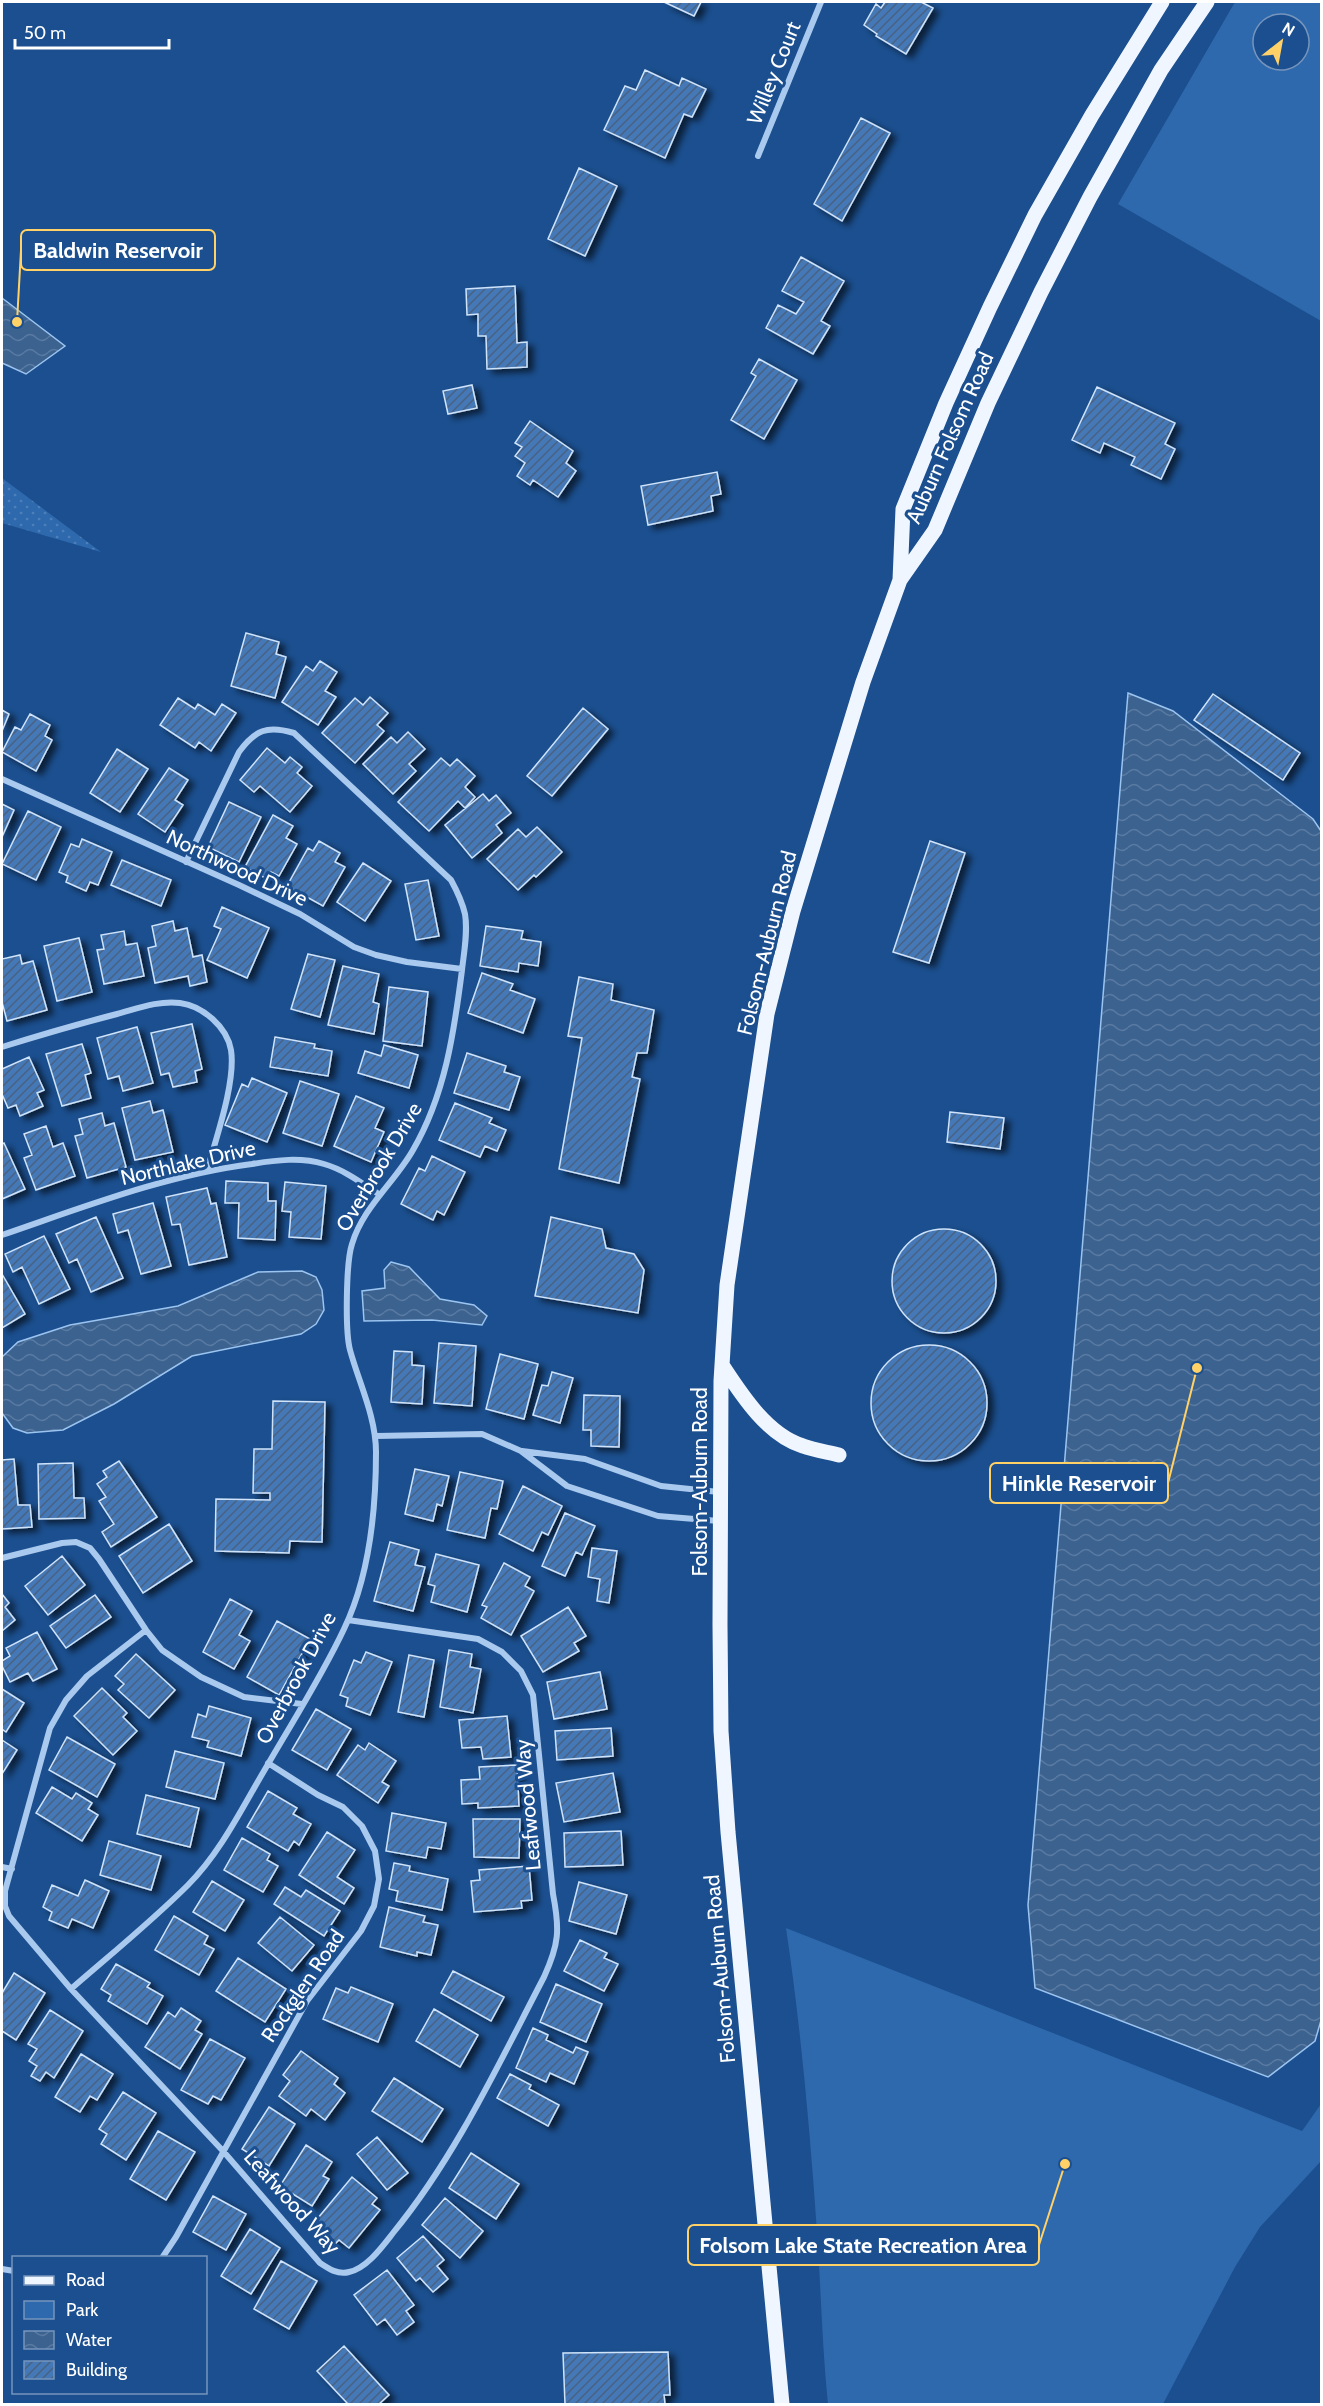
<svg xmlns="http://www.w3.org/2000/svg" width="1323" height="2406" viewBox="0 0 1323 2406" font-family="Cabin,sans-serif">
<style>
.grass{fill:url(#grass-dots)}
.park{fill:#2e69ad;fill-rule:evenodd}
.water{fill:url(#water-waves);stroke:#9cc4f0;stroke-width:1.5}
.building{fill:url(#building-hatch);stroke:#cfe3fa;stroke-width:1.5;filter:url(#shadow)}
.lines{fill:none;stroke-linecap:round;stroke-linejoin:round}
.street{stroke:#a9c9ee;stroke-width:6}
.primary{stroke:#f0f6ff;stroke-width:15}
.labels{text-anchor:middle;stroke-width:6;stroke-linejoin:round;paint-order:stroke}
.street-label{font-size:21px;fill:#fff;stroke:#1b4f8f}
.leader{fill:none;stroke:#ffd166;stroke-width:2}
.callout-dot{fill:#ffd166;stroke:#1b4f8f;stroke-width:2}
.callout{fill:#1b4f8f;stroke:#ffd166;stroke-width:2}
.callout-label{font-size:22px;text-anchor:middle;font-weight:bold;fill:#fff}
</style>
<defs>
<pattern id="grass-dots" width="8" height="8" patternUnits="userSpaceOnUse" patternTransform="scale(1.5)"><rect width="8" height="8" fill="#2e69ad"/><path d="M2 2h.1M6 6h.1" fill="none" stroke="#4d80b9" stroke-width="1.8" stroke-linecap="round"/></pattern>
<pattern id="water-waves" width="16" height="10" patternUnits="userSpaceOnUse" patternTransform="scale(1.5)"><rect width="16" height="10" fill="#3c6290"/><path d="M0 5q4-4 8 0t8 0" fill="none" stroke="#597aa1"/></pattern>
<pattern id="building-hatch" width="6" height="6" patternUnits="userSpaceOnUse" patternTransform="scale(1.5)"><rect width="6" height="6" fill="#4478b7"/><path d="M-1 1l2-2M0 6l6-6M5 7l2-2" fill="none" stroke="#486282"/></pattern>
<filter id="shadow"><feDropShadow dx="6" dy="4" stdDeviation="3" flood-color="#0009"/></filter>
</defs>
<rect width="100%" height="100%" fill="#1b4f8f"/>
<path class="grass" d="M2,478L101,552L2,523Z"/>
<path class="park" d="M1235,2H1321V321L1118,204ZM1263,24H1299V60H1263Z
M786,1928L1302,2131L1321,2104V2161L1260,2227L1235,2267L1163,2404H828C822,2347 821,2289 817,2232C810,2131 801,2029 786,1928Z"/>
<path class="water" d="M2,298L65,346L26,374L2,363Z
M1128,693L1173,711L1313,819L1321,831L1322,2017L1315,2041L1268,2077L1035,1988L1028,1905Z
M391,1262L409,1267L440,1299L474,1305L487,1316L482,1325L432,1320L364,1321L362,1291L385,1288L384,1270Z
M302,1271L316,1277L322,1290L324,1310L316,1324L301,1334L192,1356L114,1404L63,1430L27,1433L13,1428L2,1413V1357L18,1342L70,1325L178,1306L258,1272Z"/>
<path class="building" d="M664,2H701L694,16Z
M885,2H921L933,8L906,54L876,36L877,34L864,25L876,4L881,8Z
M645,70L679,86L682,78L706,89L692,117L684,114L665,158L604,130L625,86L636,90Z
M861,118L890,133L842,221L814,204Z
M579,168L617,186L585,256L548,239Z
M801,257L844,281L821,321L830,326L813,354L766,328L778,305L796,314L804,302L782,291Z
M515,286L517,343L527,342V367L487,369L486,336H478V314L467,315L466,289Z
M759,359L797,380L764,439L731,420L756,376L751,373Z
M472,385L477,408L448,414L443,391Z
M1097,387L1175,423L1165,444L1175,449L1161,479L1131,465L1135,457L1104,443L1100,453L1072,440Z
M530,421L573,451L566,463L576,471L558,497L533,480L530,485L517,476L525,463L515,456L522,447L515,443Z
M717,472L721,494L711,496L713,511L648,525L641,486Z
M246,633L279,642L276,654L286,657L275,698L231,686Z
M320,661L337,672L325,691L336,697L318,725L282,702L306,666L313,671Z
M1213,694L1300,753L1283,780L1194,720Z
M370,697L388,713L377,725L384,731L355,763L322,733L355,698L363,705Z
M178,698L195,709L198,704L215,715L222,704L236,713L211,751L199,742L195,748L160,725Z
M583,708L608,729L552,796L527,776Z
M2,710L9,714L2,731Z
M30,714L50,725L45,736L52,740L36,771L2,752L15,727L21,730Z
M408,732L425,749L409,764L416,771L393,794L363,764L391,737L397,743Z
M267,748L285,763L290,757L302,767L297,773L312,786L290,812L260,786L254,792L240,780Z
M117,749L148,769L120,812L90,793Z
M441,758L450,766L457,759L475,776L465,787L475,797L465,808L458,801L429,831L398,802Z
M169,768L188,780L175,800L183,805L165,832L138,814Z
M483,794L489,801L496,795L511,813L496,825L502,833L472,858L445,825Z
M229,802L261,817L239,862L208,847Z
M2,804L14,810L2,837Z
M28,811L61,827L36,880L2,864Z
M273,815L293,826L286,838L297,844L279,876L271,872L267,879L245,867Z
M537,827L562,852L536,877L534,875L518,890L487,859L518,829L526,837Z
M82,839L112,852L98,885L90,882L86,891L66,882L68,876L59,872L71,844L79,847Z
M319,841L340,853L335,862L345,867L323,906L287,886L308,848L313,851Z
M930,841L965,853L929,963L893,952Z
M122,860L171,880L161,906L111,885Z
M363,863L391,881L365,921L337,902Z
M428,880L439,936L416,940L405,884Z
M222,907L269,928L247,978L207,960L221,929L214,926Z
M173,921L175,931L187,928L193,957L202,955L207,982L190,986L188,976L155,983L148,948L156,946L152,926Z
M486,926L523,931L521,939L541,942L538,966L519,963L518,972L480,966Z
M124,931L126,945L137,943L144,976L104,984L97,950L104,949L101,935Z
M79,938L92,992L57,1001L44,946Z
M308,954L335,960L320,1017L291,1009Z
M20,955L22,964L33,961L47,1010L7,1021L2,1002V959Z
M343,966L379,974L373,1002L379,1004L374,1034L328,1025Z
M482,973L513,984L510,990L535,999L523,1033L468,1013Z
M579,977L613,984L611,1000L654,1010L647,1053H637L632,1077L640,1079L619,1183L559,1169L582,1038L568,1036Z
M389,987L428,992L422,1046L383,1041Z
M192,1024L202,1069L195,1071L197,1082L173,1087L169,1073L161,1075L151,1033Z
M137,1027L153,1083L123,1091L119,1076L108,1079L97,1038Z
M275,1037L315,1044L314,1048L332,1051L328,1076L270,1067Z
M82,1044L91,1073L85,1075L91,1098L62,1106L46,1054Z
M384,1045L418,1055L409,1088L358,1073L365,1051L381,1056Z
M467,1053L506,1066L504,1072L520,1077L509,1110L454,1093Z
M29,1057L44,1090L37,1093L43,1106L20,1116L16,1105L8,1108L2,1094V1069Z
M252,1078L287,1093L267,1142L225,1125L242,1084L248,1087Z
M300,1081L339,1094L322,1146L283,1133Z
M356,1096L384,1108L375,1128L384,1132L371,1162L334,1146Z
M150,1101L153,1113L163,1110L173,1152L135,1160L122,1108Z
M455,1103L492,1118L489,1123L506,1130L497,1151L485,1146L480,1157L439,1140Z
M950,1112L1004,1118L1000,1149L947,1142Z
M102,1113L105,1126L114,1123L126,1167L87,1178L75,1136L83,1134L79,1119Z
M46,1126L53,1147L63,1143L75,1176L36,1190L24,1158L32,1155L24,1134Z
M4,1143L25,1189L2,1199V1144Z
M432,1156L465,1172L444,1215L437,1211L433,1220L401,1204L419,1168L425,1171Z
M226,1181L268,1183V1201H276L275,1240L238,1238L239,1203H225Z
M285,1182L326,1186L321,1239L289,1237L291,1212L282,1211Z
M207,1188L211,1204L216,1203L227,1257L189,1265L180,1224L172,1225L166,1197Z
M153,1203L171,1266L141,1274L128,1230L118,1233L113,1214Z
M96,1217L123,1278L91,1292L77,1259L69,1263L56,1234Z
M551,1217L602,1229L606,1248L634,1254L644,1270L638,1313L535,1296Z
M892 1281a52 52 0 1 1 104 0a52 52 0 1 1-104 0Z
M44,1236L70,1289L39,1304L22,1267L13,1272L5,1254Z
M2,1274L25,1314L2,1328Z
M439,1343L476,1346L472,1406L434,1403Z
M871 1403a58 58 0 1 1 116 0a58 58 0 1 1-116 0Z
M394,1351L412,1352V1365L424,1366L422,1404L391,1402Z
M500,1354L538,1364L524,1419L486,1409Z
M552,1372L573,1378L560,1423L533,1415L542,1385L548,1386Z
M584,1395L620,1396L619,1447L591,1446V1430H583Z
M273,1401L325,1402L322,1542L290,1541L289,1553L215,1551L216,1499L270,1500V1493H253L254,1449H272Z
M14,1459L18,1505H30L32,1527L2,1529V1460Z
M119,1461L157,1517L111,1547L102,1532L114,1524L99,1501L106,1497L97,1484L107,1477L103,1471Z
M73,1463L74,1498H84L85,1518L39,1519L38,1464Z
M415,1469L449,1476L442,1506L437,1504L433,1521L405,1514Z
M460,1472L503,1481L497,1509L491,1508L485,1538L447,1530Z
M523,1486L562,1506L548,1535L542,1532L533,1551L499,1534Z
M565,1513L595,1526L582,1555L576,1552L565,1576L542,1566Z
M169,1524L192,1561L143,1593L119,1556Z
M390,1542L419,1550L415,1565L425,1567L413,1611L374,1601Z
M592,1548L617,1551L609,1603L597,1601L600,1579L588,1577Z
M436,1554L479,1565L467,1612L431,1602L435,1586L428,1584Z
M62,1556L85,1585L48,1615L25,1586Z
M504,1563L530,1577L525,1586L534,1591L511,1635L481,1618L487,1607L482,1605Z
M2,1594L9,1603L5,1607L15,1620L2,1631Z
M95,1595L111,1617L66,1648L50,1626Z
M230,1599L252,1611L239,1635L250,1641L234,1669L203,1652Z
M568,1607L586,1636L574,1643L579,1651L543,1672L521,1636Z
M277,1621L310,1639L279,1695L247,1677Z
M37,1632L57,1669L33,1681L28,1673L10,1682L2,1666V1661L10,1656L6,1648Z
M449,1650L472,1654L470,1667L481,1669L473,1713L440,1707Z
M366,1652L392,1662L370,1715L346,1706L348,1698L340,1695L354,1660L361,1663Z
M136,1654L175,1690L149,1718L118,1690L124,1684L115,1676Z
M409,1655L434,1660L424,1717L398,1712Z
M600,1672L607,1709L554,1719L547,1682Z
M102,1688L127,1713L123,1717L137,1731L113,1755L74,1716Z
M2,1689L24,1703L6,1732L2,1729Z
M209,1706L251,1718L241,1756L207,1747L209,1741L192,1737L198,1714L206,1717Z
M316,1709L351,1729L327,1770L292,1750Z
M507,1716L511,1757L483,1759L481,1747L462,1748L459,1720Z
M611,1728L613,1756L557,1760L555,1731Z
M67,1737L115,1764L97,1797L49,1770Z
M2,1740L17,1750L2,1774Z
M369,1743L396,1761L382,1782L389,1786L378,1803L337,1775L358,1745L365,1750Z
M175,1751L224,1763L215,1799L166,1787Z
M517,1765L519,1806L478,1808V1803L462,1804L461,1780L480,1779L479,1767Z
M613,1773L620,1812L564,1822L556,1783Z
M52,1787L72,1799L76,1793L92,1803L88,1809L98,1815L82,1841L36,1813Z
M268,1791L297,1808L293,1814L311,1824L299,1845L294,1841L288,1851L247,1827Z
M146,1795L199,1808L190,1847L137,1834Z
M392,1813L446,1823L441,1849L428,1847L426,1858L386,1851Z
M473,1819H520L519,1858L474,1857Z
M621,1831L623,1865L565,1867L564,1833Z
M327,1832L355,1850L337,1877L354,1888L344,1904L299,1875Z
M242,1838L270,1854L267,1860L278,1866L263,1892L224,1870Z
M109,1841L161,1856L151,1890L100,1875Z
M394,1863L410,1866L409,1871L448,1879L442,1910L396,1901L398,1891L389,1889Z
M529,1866L532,1900L521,1901L522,1908L474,1912L471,1881L480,1880L479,1870Z
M85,1880L109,1891L93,1928L72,1919L68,1928L49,1920L52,1912L43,1907L52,1885L78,1896Z
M212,1881L244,1900L225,1931L193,1912Z
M579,1882L627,1895L616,1934L569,1921Z
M285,1887L301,1897L306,1890L340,1911L324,1936L274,1904Z
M389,1907L425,1916L423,1922L438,1925L431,1955L417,1952V1956L380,1947Z
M174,1916L208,1936L204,1944L214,1949L199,1975L155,1950Z
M280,1917L314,1945L292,1971L258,1943Z
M580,1940L607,1953L604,1958L618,1964L604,1991L564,1971Z
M238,1958L286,1989L265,2022L216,1991Z
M116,1964L150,1983L147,1987L163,1996L147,2024L108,2001L111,1995L101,1989Z
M453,1971L504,1997L491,2021L441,1993Z
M14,1973L45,1993L16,2040L2,2031V1993Z
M556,1984L602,2004L586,2042L540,2022Z
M351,1987L393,2004L378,2042L323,2019L336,1988L348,1993Z
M181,2008L201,2021L195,2030L202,2034L180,2069L145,2047L168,2012L175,2017Z
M434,2009L478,2035L460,2067L416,2041Z
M50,2010L83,2031L54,2078L46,2072L40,2081L31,2076L37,2066L29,2061L37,2049L28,2044Z
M533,2028L548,2035L546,2040L573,2053L576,2047L588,2052L574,2084L550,2073L546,2082L516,2068Z
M210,2039L245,2058L221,2100L213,2096L208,2104L181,2090Z
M301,2051L338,2078L334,2084L345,2093L325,2120L311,2109L306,2116L279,2096L290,2081L283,2075Z
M81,2054L113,2074L97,2100L90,2096L80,2112L55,2097Z
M510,2074L531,2085L529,2089L559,2105L548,2126L497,2098Z
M394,2078L443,2109L422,2142L372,2111Z
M123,2092L156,2113L126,2160L101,2144L107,2134L99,2129Z
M269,2107L295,2124L269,2166L242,2149Z
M158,2131L195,2152L166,2200L130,2179Z
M377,2137L408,2173L387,2190L357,2154Z
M306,2145L332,2162L323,2176L329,2179L312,2206L280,2186Z
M471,2153L519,2184L496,2219L449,2188Z
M352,2177L377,2198L372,2204L380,2210L349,2248L339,2240L336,2243L313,2224Z
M213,2196L246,2214L226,2250L193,2232Z
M445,2198L483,2231L460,2258L422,2225Z
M250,2229L280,2248L251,2294L221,2276Z
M423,2236L444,2260L437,2266L448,2279L433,2292L420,2278L416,2281L397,2258Z
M281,2261L317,2281L289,2329L254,2309Z
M387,2270L414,2305L406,2311L414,2322L397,2335L385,2319L377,2325L354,2295Z
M344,2346L389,2395L379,2404H348L317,2371Z
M668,2352L670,2395H664L665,2404H565L563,2353Z"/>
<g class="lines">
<path class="street" d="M758,156L821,2
M2,779L239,885L300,914L354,947L376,955L407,962L462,969
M2,1047C40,1035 78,1024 117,1014C136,1009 159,1000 180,1003C203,1006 227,1027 231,1050C236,1082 216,1138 207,1171
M2,1235C84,1207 166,1175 252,1164C276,1160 301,1157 324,1164C345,1170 363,1184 380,1195
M376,1436L482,1434L521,1451L567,1486L658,1516L719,1521
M522,1451L585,1459L661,1486L719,1492
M2,1558L62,1543L76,1542L90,1548L99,1559L146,1630L162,1650L201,1677L244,1697L302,1704
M146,1630L87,1676L66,1700L50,1728L5,1891V1906L9,1916L71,1989L223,2151L320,2263C329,2269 338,2275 349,2272C367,2268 382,2247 393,2233C456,2156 498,2065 544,1977C559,1944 560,1930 553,1894L533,1695L521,1671L502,1652L478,1639L348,1620
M2,1867L12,1869
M71,1989C110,1955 151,1922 188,1885C220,1853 241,1810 264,1771C291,1724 321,1678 344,1629C370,1575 376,1511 376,1452C376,1417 359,1383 350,1350C345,1331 346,1262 352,1244C363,1207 395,1182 413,1150C445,1095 454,1033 462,970C464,952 468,932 465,914C462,901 457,891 451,880L294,733C267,725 255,730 239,752L186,862
M162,2258L176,2237L307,2001L361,1931L374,1906L379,1879L375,1851L362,1826L343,1807L318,1795L268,1763
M2,2269L14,2271"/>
<path class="primary" d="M900,580L903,509L946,403L990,307L1035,215L1092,115L1162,2
M722,1365C741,1394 767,1435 803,1446C814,1450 827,1452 839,1455
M782,2404L728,1832L721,1731L720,1625L721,1381L727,1285L767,1014L793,911L863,682L900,580L935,530L988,403L1041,292L1090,197L1161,70L1207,2"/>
</g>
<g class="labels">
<g class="street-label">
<text transform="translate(774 73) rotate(-68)" y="7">Willey Court</text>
<text transform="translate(950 438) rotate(-66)" y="7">Auburn Folsom Road</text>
<text transform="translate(237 868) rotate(25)" y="7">Northwood Drive</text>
<text transform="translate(767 943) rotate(-76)" y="7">Folsom-Auburn Road</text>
<text transform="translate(188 1163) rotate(-13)" y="7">Northlake Drive</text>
<text transform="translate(379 1167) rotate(-59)" y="7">Overbrook Drive</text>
<text transform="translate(700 1482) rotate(-90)" y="7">Folsom-Auburn Road</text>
<text transform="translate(296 1678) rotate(-62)" y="7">Overbrook Drive</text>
<text transform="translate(528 1805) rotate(-95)" y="7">Leafwood Way</text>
<text transform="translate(720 1969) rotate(-95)" y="7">Folsom-Auburn Road</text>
<text transform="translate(303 1986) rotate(-56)" y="7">Rockglen Road</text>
<text transform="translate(292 2202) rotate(48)" y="7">Leafwood Way</text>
</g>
</g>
<path class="leader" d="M17 322L21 250M1197 1368L1168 1483M1065 2164L1039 2245"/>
<g class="callout-dot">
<circle cx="17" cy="322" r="6"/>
<circle cx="1197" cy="1368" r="6"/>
<circle cx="1065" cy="2164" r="6"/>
</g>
<g class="callout">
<rect x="21" y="230" width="194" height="40" rx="6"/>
<rect x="990" y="1463" width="178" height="40" rx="6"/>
<rect x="688" y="2225" width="351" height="40" rx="6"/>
</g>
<g class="callout-label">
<text x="118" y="258">Baldwin Reservoir</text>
<text x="1079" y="1491">Hinkle Reservoir</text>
<text x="863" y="2253">Folsom Lake State Recreation Area</text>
</g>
<rect width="1323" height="2406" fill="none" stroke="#ffffff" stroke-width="6"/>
<rect x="12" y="2256" width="195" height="138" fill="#1b4f8f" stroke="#7695bc" stroke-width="1.5"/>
<rect x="24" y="2276" width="30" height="9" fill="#f0f6ff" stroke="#7695bc" stroke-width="1.5"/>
<text x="66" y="2286" font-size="18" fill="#ffffff">Road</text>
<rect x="24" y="2301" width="30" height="18" fill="#2e69ad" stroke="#7695bc" stroke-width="1.5"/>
<text x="66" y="2316" font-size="18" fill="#ffffff">Park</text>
<rect x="24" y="2331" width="30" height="18" fill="url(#water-waves)" stroke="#7695bc" stroke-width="1.5"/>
<text x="66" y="2346" font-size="18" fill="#ffffff">Water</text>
<rect x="24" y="2361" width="30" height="18" fill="url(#building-hatch)" stroke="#7695bc" stroke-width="1.5"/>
<text x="66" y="2376" font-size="18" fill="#ffffff">Building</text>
<g transform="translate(1281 42) rotate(31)"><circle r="28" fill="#1b4f8f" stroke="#7695bc" stroke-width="1.5"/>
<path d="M0-4.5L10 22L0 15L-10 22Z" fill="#ffd166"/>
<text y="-9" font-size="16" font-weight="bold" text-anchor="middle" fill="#ffffff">N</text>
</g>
<path d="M15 39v9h154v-9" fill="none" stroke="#ffffff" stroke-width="3"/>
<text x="24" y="39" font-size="18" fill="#ffffff" stroke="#1b4f8f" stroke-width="4.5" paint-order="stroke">50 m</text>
</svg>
